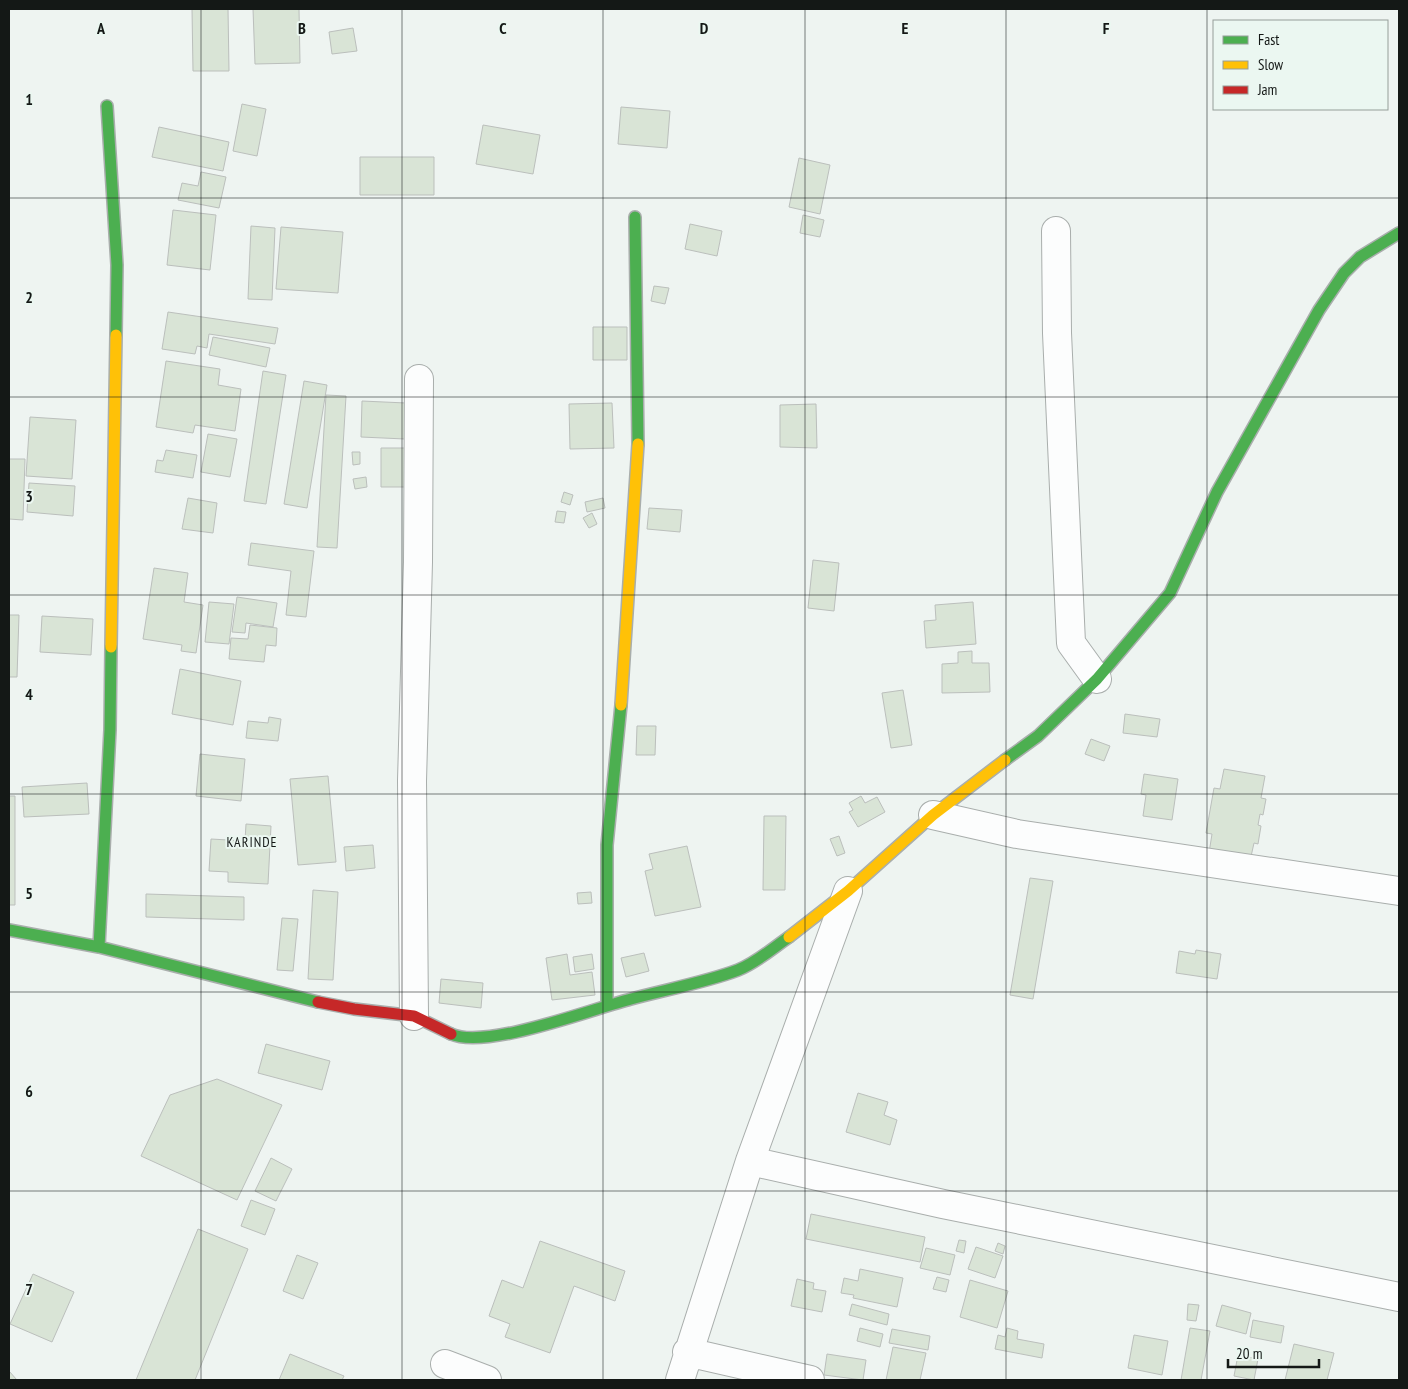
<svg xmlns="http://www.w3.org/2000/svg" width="1408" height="1389" viewBox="0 0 1408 1389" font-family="'PT Sans Narrow',sans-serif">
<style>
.building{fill:#d9e4d6;stroke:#bbbfbc}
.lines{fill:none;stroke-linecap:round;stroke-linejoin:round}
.street-casing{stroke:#a9aeac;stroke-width:30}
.fast-casing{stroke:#a9aeac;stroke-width:14}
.slow-casing{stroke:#a9aeac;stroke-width:14}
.jam-casing{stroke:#a9aeac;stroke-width:14}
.street{stroke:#fcfdfd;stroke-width:28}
.fast{stroke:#4caf50;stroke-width:11}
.slow{stroke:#ffc107;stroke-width:11}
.jam{stroke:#c62828;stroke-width:11}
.grid{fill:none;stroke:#141816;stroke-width:1;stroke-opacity:0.55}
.labels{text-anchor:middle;stroke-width:4;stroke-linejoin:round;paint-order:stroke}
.neighbourhood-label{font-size:14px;letter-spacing:1px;fill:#141816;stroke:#ebf7f1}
.grid-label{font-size:16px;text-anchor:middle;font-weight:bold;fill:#141816;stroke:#ebf7f1;stroke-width:4;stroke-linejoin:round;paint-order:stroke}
</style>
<rect width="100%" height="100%" fill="#eef4f1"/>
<path class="building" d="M192,9H228L229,71H193Z
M253,9H299L300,63L255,64Z
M353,28L357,51L332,54L329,32Z
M242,104L266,109L257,156L233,151Z
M621,107L670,111L667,148L618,144Z
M483,125L540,135L533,174L476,164Z
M159,127L229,142L223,171L152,157Z
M360,157H434V195H360Z
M799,158L830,165L820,214L789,207Z
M201,172L226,177L219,208L178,200L182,183L198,186Z
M173,210L216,215L210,270L167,265Z
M803,215L824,220L820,237L800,233Z
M690,224L722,231L717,256L685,249Z
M251,226L275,228L272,300L248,299Z
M281,227L343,232L338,293L276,289Z
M654,286L669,288L665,304L651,301Z
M168,312L278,328L275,344L209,334L207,348L197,346L195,354L162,349Z
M593,327H627V360H593Z
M213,337L270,348L266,367L209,355Z
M166,361L220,369L218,385L241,389L235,431L195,425L193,433L156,427Z
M263,371L286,375L266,504L244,501Z
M304,381L327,385L307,508L284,504Z
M326,395L346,396L337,548L317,547Z
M362,401L406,403L405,439L361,437Z
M612,403L614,448L570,449L569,404Z
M816,404L817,448L780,447V405Z
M30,417L76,420L72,479L26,476Z
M208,434L237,439L230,477L201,472Z
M381,448H417L418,487H381Z
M166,450L197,455L193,478L155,472L157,460L163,461Z
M352,452H360V464L353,465Z
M9,459H25L23,520L9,519Z
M366,477L367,487L355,489L353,479Z
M29,483L75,486L73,516L27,512Z
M564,492L573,495L570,505L561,502Z
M188,498L217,503L213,533L182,529Z
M603,498L605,508L587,512L585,502Z
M649,508L682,510L680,532L647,529Z
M557,511L566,512L564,523L555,522Z
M592,513L597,524L589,528L583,518Z
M251,543L314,551L306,617L286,615L291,571L248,565Z
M813,560L839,563L834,611L808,608Z
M154,568L188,573L184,602L203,605L196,653L181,651L182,645L143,639Z
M237,597L277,603L273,627L246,623L245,633L232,632Z
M209,602L234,604L229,644L205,642Z
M973,602L976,644L926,648L924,621L936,620L935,605Z
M9,615H19L17,677H9Z
M42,616L93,619L91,655L40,652Z
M250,625L277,628L276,646L266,645L264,662L229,659L231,638L248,639Z
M972,651V663H989L990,692L942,693V664L958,663V652Z
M180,669L241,681L233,725L172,714Z
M903,690L912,745L891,748L882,693Z
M1125,714L1160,719L1157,737L1123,733Z
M269,717L281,719L278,741L246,738L248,721L268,723Z
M637,726H656L655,755H636Z
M1091,739L1110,746L1104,761L1085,754Z
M200,754L245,759L241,801L196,796Z
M1224,769L1265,776L1261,798L1266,799L1263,815L1260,814L1258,825L1261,826L1258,844L1254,843L1250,861L1209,853L1212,834L1206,833L1214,788L1220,789Z
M1144,774L1178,779L1172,820L1143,816L1146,795L1141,794Z
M328,776L336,862L298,865L290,779Z
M87,783L89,814L24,817L22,787Z
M9,796H15V905H9Z
M861,796L865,803L877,797L885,812L858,827L849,812L853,810L849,803Z
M764,816H786L785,890H763Z
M246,824L271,826L268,884L228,882V872L209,871L211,839L245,841Z
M839,836L845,853L837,856L830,839Z
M373,845L375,868L346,871L344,847Z
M687,846L701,907L655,916L645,871L653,869L649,854Z
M1030,878L1053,881L1033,999L1010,995Z
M313,890L338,892L333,980L308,979Z
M591,892L592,903L578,904L577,893Z
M146,894L244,897V920L146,917Z
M282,918L298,919L293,971L277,970Z
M1196,950L1221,954L1217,979L1176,973L1179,951L1195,954Z
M644,953L649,971L626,977L621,958Z
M567,954L570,975L592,972L595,995L552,1000L546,958Z
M592,954L594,969L575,972L573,957Z
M441,979L483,983L481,1008L439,1003Z
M266,1044L330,1061L322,1090L258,1073Z
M217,1079L282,1105L237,1200L141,1156L170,1095Z
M858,1093L888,1102L884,1115L897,1120L890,1145L846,1132Z
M271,1158L292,1169L276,1201L255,1191Z
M251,1200L275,1209L265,1235L241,1226Z
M811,1214L925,1237L920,1262L806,1239Z
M198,1229L248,1249L195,1380H136Z
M959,1240L966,1241L964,1253L956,1251Z
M540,1241L625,1271L615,1301L574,1286L550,1353L505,1337L510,1324L489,1316L502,1280L523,1288Z
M998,1243L1005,1246L1003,1254L995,1251Z
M976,1247L1003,1256L995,1278L968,1269Z
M926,1248L955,1255L950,1275L920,1268Z
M297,1255L318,1263L303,1299L283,1291Z
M860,1269L903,1278L897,1307L853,1298L854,1295L841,1293L844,1278L858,1281Z
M33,1274L74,1292L52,1342L10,1324Z
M937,1277L949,1280L946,1292L933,1289Z
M797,1279L814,1283L813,1289L826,1291L822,1312L791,1306Z
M970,1280L1008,1291L997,1328L960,1317Z
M852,1304L889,1314L887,1325L849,1315Z
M1188,1304L1199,1305L1196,1321L1187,1320Z
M1222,1305L1251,1313L1246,1334L1216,1326Z
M1253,1320L1284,1326L1281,1343L1250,1337Z
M860,1328L883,1334L880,1347L857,1341Z
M1007,1328L1018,1331L1017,1339L1044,1344L1042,1358L995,1349L998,1335L1005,1337Z
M1190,1328L1210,1331L1201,1380H1181Z
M892,1329L930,1336L928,1350L889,1343Z
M1134,1335L1168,1341L1162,1375L1128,1368Z
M1294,1344L1334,1353L1327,1380H1285Z
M893,1347L926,1353L920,1380H886Z
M290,1354L344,1376L342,1380H279Z
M827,1354L866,1360L863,1380L824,1375Z
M1238,1355L1258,1359L1254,1380L1234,1376Z
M9,1371L17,1380H9Z"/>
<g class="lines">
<g class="street-casing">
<path id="street" d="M1056,231L1057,333L1071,643L1097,679
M933,815L1017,834L1399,891
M414,1016L412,781L418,562L419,379
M750,1161L943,1204L1399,1297
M687,1352L810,1380
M445,1364L487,1380
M680,1380L750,1161L848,891"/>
</g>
<g class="fast-casing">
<path id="fast" d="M107,106L117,265L116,335
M635,217L638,444
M1005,760L1038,736L1097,679L1170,593L1217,492L1319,310L1344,273L1360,257L1399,233
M9,930L99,947L318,1002
M99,947L110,730L111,647
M607,1005V845L621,705
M451,1034C486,1050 592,1009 631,999C664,990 707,982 738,970C756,963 773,948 789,937"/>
</g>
<g class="slow-casing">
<path id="slow" d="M111,647L116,335
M621,705L638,444
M789,937L848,891L933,815L1005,760"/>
</g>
<g class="jam-casing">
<path id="jam" d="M318,1002L354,1009L414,1016L451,1034"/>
</g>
<use href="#street" class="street"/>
<use href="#fast" class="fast"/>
<use href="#slow" class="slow"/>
<use href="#jam" class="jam"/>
</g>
<path class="grid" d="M201,9V1380M402,9V1380M603,9V1380M805,9V1380M1006,9V1380M1207,9V1380M9,198H1399M9,397H1399M9,595H1399M9,794H1399M9,992H1399M9,1191H1399"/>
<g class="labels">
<g class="neighbourhood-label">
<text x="252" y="847">KARINDE</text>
</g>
</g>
<g class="grid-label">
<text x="101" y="34">A</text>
<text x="302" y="34">B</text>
<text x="503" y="34">C</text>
<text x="704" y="34">D</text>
<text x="905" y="34">E</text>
<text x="1106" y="34">F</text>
<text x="29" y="105">1</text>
<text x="29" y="303">2</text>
<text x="29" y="502">3</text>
<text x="29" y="700">4</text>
<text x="29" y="899">5</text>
<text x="29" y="1097">6</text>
<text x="29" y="1295">7</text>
</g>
<rect width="1408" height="1389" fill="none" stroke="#141816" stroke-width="20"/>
<rect x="1213" y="20" width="175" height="90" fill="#ebf7f1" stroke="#959e99"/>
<rect x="1223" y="36" width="25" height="8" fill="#4caf50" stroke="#959e99"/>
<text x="1258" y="45" font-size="15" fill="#141816">Fast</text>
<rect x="1223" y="61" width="25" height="8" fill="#ffc107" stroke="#959e99"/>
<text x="1258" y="70" font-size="15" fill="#141816">Slow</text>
<rect x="1223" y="86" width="25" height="8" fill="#c62828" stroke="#959e99"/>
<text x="1258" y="95" font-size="15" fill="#141816">Jam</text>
<path d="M1228 1359v8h91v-8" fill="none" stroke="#141816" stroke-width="2.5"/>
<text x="1236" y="1359" font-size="15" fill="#141816" stroke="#ebf7f1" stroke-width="4" paint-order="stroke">20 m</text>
</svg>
